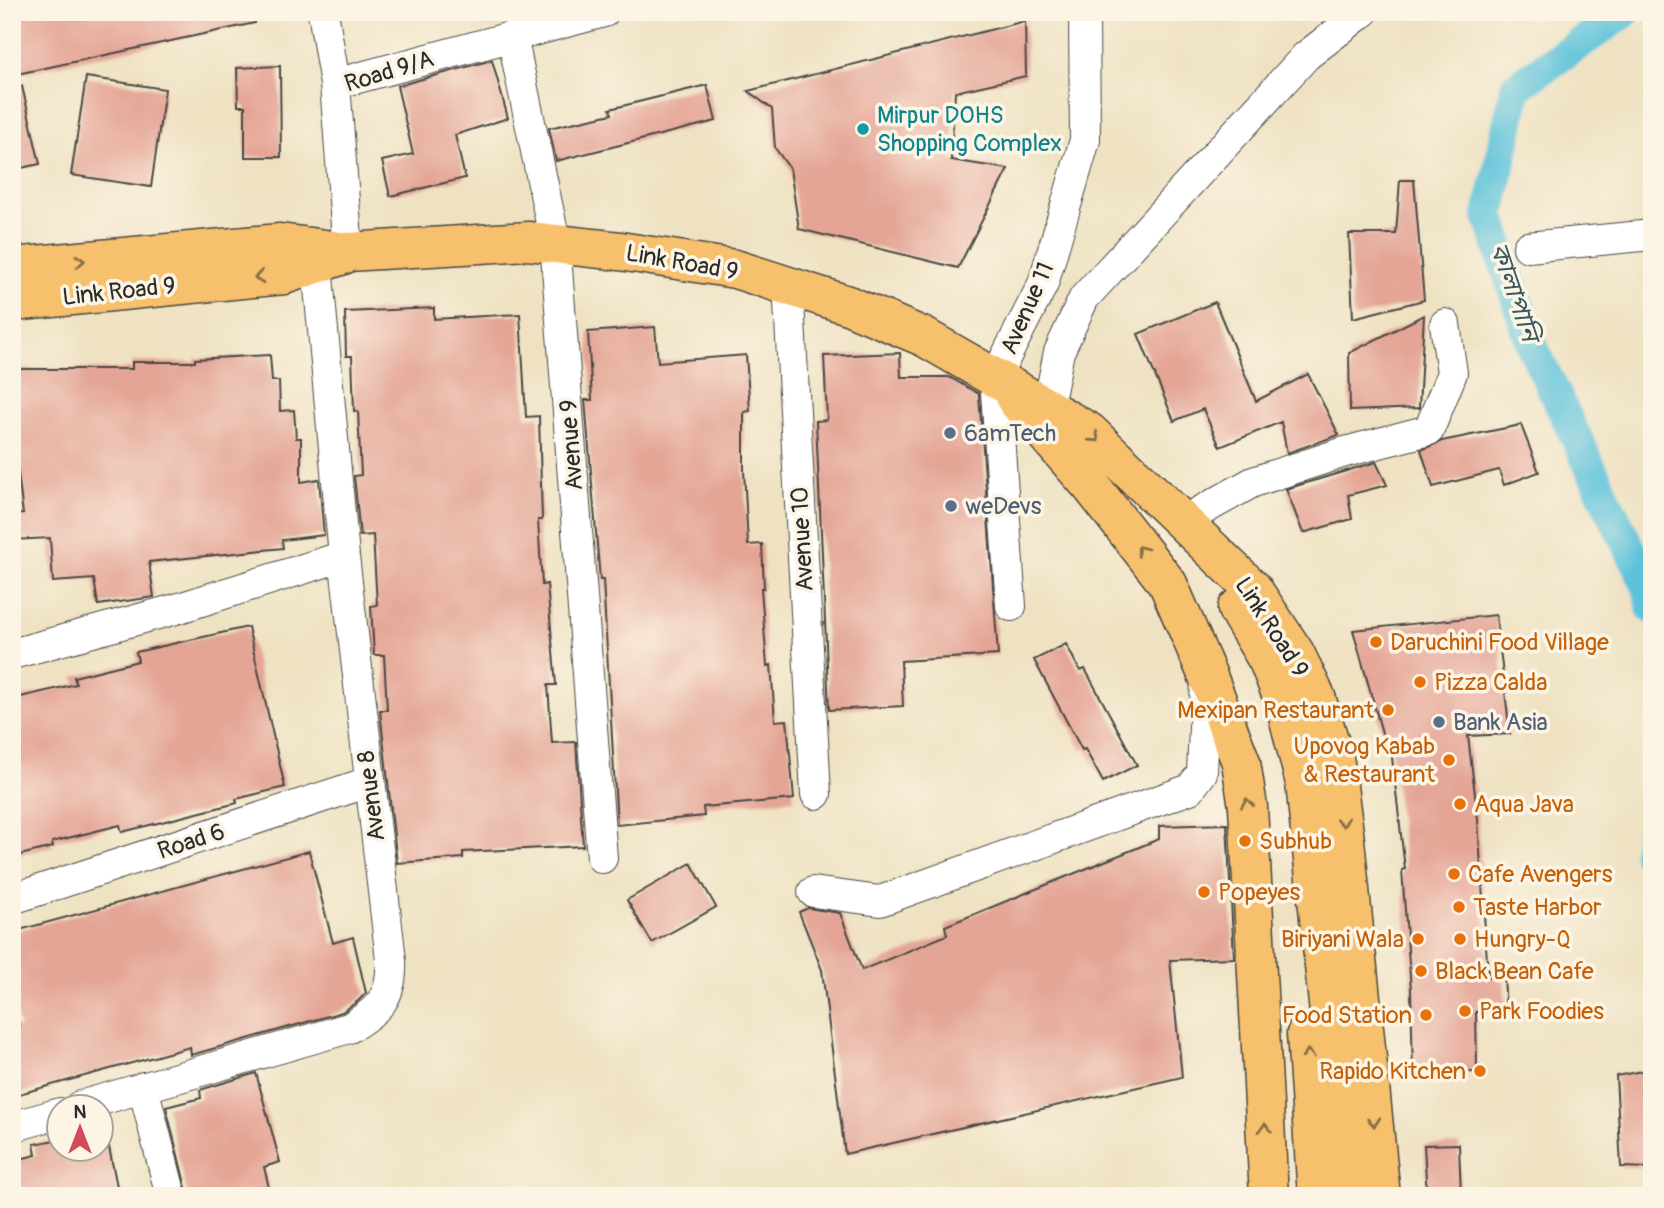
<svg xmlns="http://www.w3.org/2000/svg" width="1664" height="1208" viewBox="0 0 1664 1208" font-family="Pangolin,'Noto Sans Bengali',sans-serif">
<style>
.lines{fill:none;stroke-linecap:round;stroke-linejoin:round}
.canal{stroke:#5dc3db;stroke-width:32}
.building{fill:#e4a596}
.minor-casing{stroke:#484642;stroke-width:32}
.major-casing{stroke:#484642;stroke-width:41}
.minor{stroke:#fff;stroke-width:30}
.major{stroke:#f7c06c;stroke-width:38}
.oneway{stroke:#876e48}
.culture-dot{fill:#0f9aa8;stroke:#fcf5e5;stroke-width:2.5}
.service-dot{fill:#5c6f8a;stroke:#fcf5e5;stroke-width:2.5}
.food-dot{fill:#e8710a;stroke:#fcf5e5;stroke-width:2.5}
.labels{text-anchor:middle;stroke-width:7;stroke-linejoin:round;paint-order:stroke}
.street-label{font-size:24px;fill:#2b2b2b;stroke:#fcf5e5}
.culture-label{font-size:24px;fill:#0d838f;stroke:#fcf5e5;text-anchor:start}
.service-label{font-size:24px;fill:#4e5e75;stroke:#fcf5e5;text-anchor:start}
.food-label{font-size:24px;fill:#c56008;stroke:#fcf5e5;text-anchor:start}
.water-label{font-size:26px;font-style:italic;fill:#3a5960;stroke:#fcf5e5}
</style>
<rect width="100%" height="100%" fill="#fcf5e5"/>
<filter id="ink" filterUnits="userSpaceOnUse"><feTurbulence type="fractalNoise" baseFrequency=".0143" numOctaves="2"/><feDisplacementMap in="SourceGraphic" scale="14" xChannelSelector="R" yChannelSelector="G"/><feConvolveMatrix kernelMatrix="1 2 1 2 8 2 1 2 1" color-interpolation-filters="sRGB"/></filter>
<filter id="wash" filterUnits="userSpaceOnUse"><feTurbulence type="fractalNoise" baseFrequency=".00686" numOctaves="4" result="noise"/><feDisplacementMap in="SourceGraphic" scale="28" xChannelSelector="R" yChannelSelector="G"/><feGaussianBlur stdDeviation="1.57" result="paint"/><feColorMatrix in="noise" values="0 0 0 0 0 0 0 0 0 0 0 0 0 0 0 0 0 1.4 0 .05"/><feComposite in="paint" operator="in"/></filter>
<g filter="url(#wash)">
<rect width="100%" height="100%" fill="#efe2c3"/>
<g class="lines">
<path class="canal" d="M1625,12L1516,87L1489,216L1533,348L1649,589L1652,607
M1652,833L1649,854L1652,860"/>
</g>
<g id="blocks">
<path class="building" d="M12,12H254L255,23L17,74L12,51Z
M1025,21L1026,76L955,92L951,160L1008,169L958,268L799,229L790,169L775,148L772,109L748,91Z
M492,60L508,118L455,135L465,178L390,196L382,161L413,154L397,86Z
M280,66L281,157H245V106H238L237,68Z
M86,77L165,89L151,187L71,175Z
M707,85L716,121L556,161L549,128L612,114L610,109Z
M22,86L40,164L12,170V87Z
M1400,180H1414L1424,300L1353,318L1349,234H1396Z
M1215,302L1256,401L1308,374L1339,435L1287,453L1281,422L1220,447L1203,409L1174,421L1138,334Z
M434,308V319L520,314L526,417L539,416L542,520H538L542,585L547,584L556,685H548L552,743L576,742L583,846L463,852V858L397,863L380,710H387L384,655H374L371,606L377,605L373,535L360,536L354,476L361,475L358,411H354L352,356H346L345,312Z
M1424,315L1419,408L1350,411L1349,353Z
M655,327L658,362L746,355L750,411L744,412V470L748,545L762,544L764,588H761L767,666L771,665L775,721L787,720L794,799L703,807L704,816L617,825L603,580H600L585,400H592L588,332Z
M900,353L901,377H949L979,394L998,655L901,661L903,706L829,710L816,421L827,420L824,356Z
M270,355L272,381H279L280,411L294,410L296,438H301V482L319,479L324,535L282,540L283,548L149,562L154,597L98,605L94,579L53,582L50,538L12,540V515L23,514L12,424V369H132V362H195V359Z
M1521,425L1539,472L1504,485L1499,470L1433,487L1421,450L1442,441Z
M1376,462L1387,485L1348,495L1352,519L1303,533L1286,489Z
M1496,615L1510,734L1468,736L1478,820L1488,977L1504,976L1506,1010L1476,1012L1477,1072L1413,1073L1411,990L1402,870L1405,869L1390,740H1384L1353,630Z
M248,627L285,787L236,799L237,803L122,832L120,825L52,842L53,847L12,857V699L76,684L74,677L138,661L136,652Z
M1066,644L1080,671L1085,669L1137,765L1103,782L1085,749L1082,750L1034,660Z
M1227,824L1234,958L1170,960L1182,1077L845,1154L822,970L799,912L808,908L840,913L862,970L947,935L945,926L1159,839V826Z
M309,851L333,943L353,937L366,993L358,1001L342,1012L191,1055L190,1047L12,1096V1029L20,1027L12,998V932Z
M691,863L716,907L652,943L627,900Z
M1652,1069V1168L1621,1167L1616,1076Z
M256,1073L280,1162L264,1167L271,1196H188L166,1107L201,1098L200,1090Z
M105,1128L119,1196H12V1161L36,1155L34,1144L60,1139V1149H102V1129Z
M1459,1144L1461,1196H1427L1424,1145Z"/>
</g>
</g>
<g filter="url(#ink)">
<use href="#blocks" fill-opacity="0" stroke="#484642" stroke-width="2"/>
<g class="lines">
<g class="minor-casing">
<path id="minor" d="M323,12L335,84
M512,36L555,242L602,858
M1528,247L1652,235
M348,252L335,84L604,12
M788,284L816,794
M1048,406L1059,352L1084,298L1306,56L1363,12
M1185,520L1253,482L1345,452L1429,430L1452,373L1445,324
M1011,606L995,378L1043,284L1085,140L1084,12
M12,654L176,609L344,556
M813,892L880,901L1190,789L1202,773L1206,681
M12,899L369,782
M143,1087L171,1196
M80,1106L349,1028C379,1010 393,997 391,960L344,556L317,266
M12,1127L60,1113"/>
</g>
<g class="major-casing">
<path id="major" d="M12,267L280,243L348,252L528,241L620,251L735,269L848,305L924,337L1089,432L1252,588L1295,653L1316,697L1334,756L1345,840L1381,1196
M12,302L284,275L343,255
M1016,400L1092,487L1168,584L1207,674L1241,762L1248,807L1269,1196
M1237,609L1268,661L1285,704L1305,783L1348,1196
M1306,1034L1317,1196"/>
</g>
<use href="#minor" class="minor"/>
<use href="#major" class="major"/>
</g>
<defs><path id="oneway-chevron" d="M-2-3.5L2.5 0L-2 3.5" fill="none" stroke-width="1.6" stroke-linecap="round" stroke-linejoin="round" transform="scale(1.75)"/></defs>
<g class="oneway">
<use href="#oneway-chevron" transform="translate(80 261) rotate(-5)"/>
<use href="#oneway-chevron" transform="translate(259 277) rotate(174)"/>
<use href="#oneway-chevron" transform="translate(1095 438) rotate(42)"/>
<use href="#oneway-chevron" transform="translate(1141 550) rotate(-128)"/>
<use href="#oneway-chevron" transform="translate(1247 803) rotate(-97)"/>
<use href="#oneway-chevron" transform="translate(1343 822) rotate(82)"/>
<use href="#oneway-chevron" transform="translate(1308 1054) rotate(-94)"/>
<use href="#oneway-chevron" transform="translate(1374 1122) rotate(85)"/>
<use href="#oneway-chevron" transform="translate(1265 1128) rotate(-93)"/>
</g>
</g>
<circle class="culture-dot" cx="863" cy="129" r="7"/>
<g class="service-dot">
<circle cx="950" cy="433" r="7"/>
<circle cx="951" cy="506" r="7"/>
<circle cx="1439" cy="722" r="7"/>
</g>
<g class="food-dot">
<circle cx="1376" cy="642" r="7"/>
<circle cx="1420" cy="682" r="7"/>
<circle cx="1388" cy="710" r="7"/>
<circle cx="1449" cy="760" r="7"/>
<circle cx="1460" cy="804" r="7"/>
<circle cx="1245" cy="841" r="7"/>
<circle cx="1454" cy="874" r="7"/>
<circle cx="1204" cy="892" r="7"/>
<circle cx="1459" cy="907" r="7"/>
<circle cx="1418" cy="939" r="7"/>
<circle cx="1460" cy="939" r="7"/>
<circle cx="1421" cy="971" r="7"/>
<circle cx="1465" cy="1011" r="7"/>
<circle cx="1426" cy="1015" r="7"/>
<circle cx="1480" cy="1071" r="7"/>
</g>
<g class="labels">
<g class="street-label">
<text transform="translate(389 71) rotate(-17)" y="8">Road 9/A</text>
<text transform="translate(682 262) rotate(10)" y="8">Link Road 9</text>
<text transform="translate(119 291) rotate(-6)" y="8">Link Road 9</text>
<text transform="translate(1027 308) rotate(-66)" y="8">Avenue 11</text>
<text transform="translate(571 445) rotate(-94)" y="8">Avenue 9</text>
<text transform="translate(802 539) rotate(-93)" y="8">Avenue 10</text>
<text transform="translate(1272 627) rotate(57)" y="8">Link Road 9</text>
<text transform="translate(371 796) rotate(-97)" y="8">Avenue 8</text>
<text transform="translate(191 841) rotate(-18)" y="8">Road 6</text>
</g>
<g class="culture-label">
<text x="877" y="123">Mirpur DOHS<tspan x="877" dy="28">Shopping Complex</tspan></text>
</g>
<g class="service-label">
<text x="964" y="441">6amTech</text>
<text x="965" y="514">weDevs</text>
<text x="1453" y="730">Bank Asia</text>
</g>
<g class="food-label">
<text x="1390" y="650">Daruchini Food Village</text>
<text x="1434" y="690">Pizza Calda</text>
<text x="1374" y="718" text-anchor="end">Mexipan Restaurant</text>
<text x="1435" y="754" text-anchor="end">Upovog Kabab<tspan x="1435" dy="28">&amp; Restaurant</tspan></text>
<text x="1474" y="812">Aqua Java</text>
<text x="1259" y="849">Subhub</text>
<text x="1468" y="882">Cafe Avengers</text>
<text x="1218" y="900">Popeyes</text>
<text x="1473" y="915">Taste Harbor</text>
<text x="1404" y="947" text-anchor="end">Biriyani Wala</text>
<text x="1474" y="947">Hungry-Q</text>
<text x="1435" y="979">Black Bean Cafe</text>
<text x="1479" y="1019">Park Foodies</text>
<text x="1412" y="1023" text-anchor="end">Food Station</text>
<text x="1466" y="1079" text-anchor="end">Rapido Kitchen</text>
</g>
<g class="water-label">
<text transform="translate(1515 292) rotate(71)" y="9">কালাপানি</text>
</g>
</g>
<rect width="1664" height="1208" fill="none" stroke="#fcf5e5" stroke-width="42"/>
<g transform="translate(80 1128)"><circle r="33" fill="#fcf5e5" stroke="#a8a49b" stroke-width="2"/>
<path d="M0-5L12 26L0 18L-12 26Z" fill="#d1495b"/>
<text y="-10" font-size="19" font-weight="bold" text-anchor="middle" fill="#2b2b2b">N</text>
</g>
</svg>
